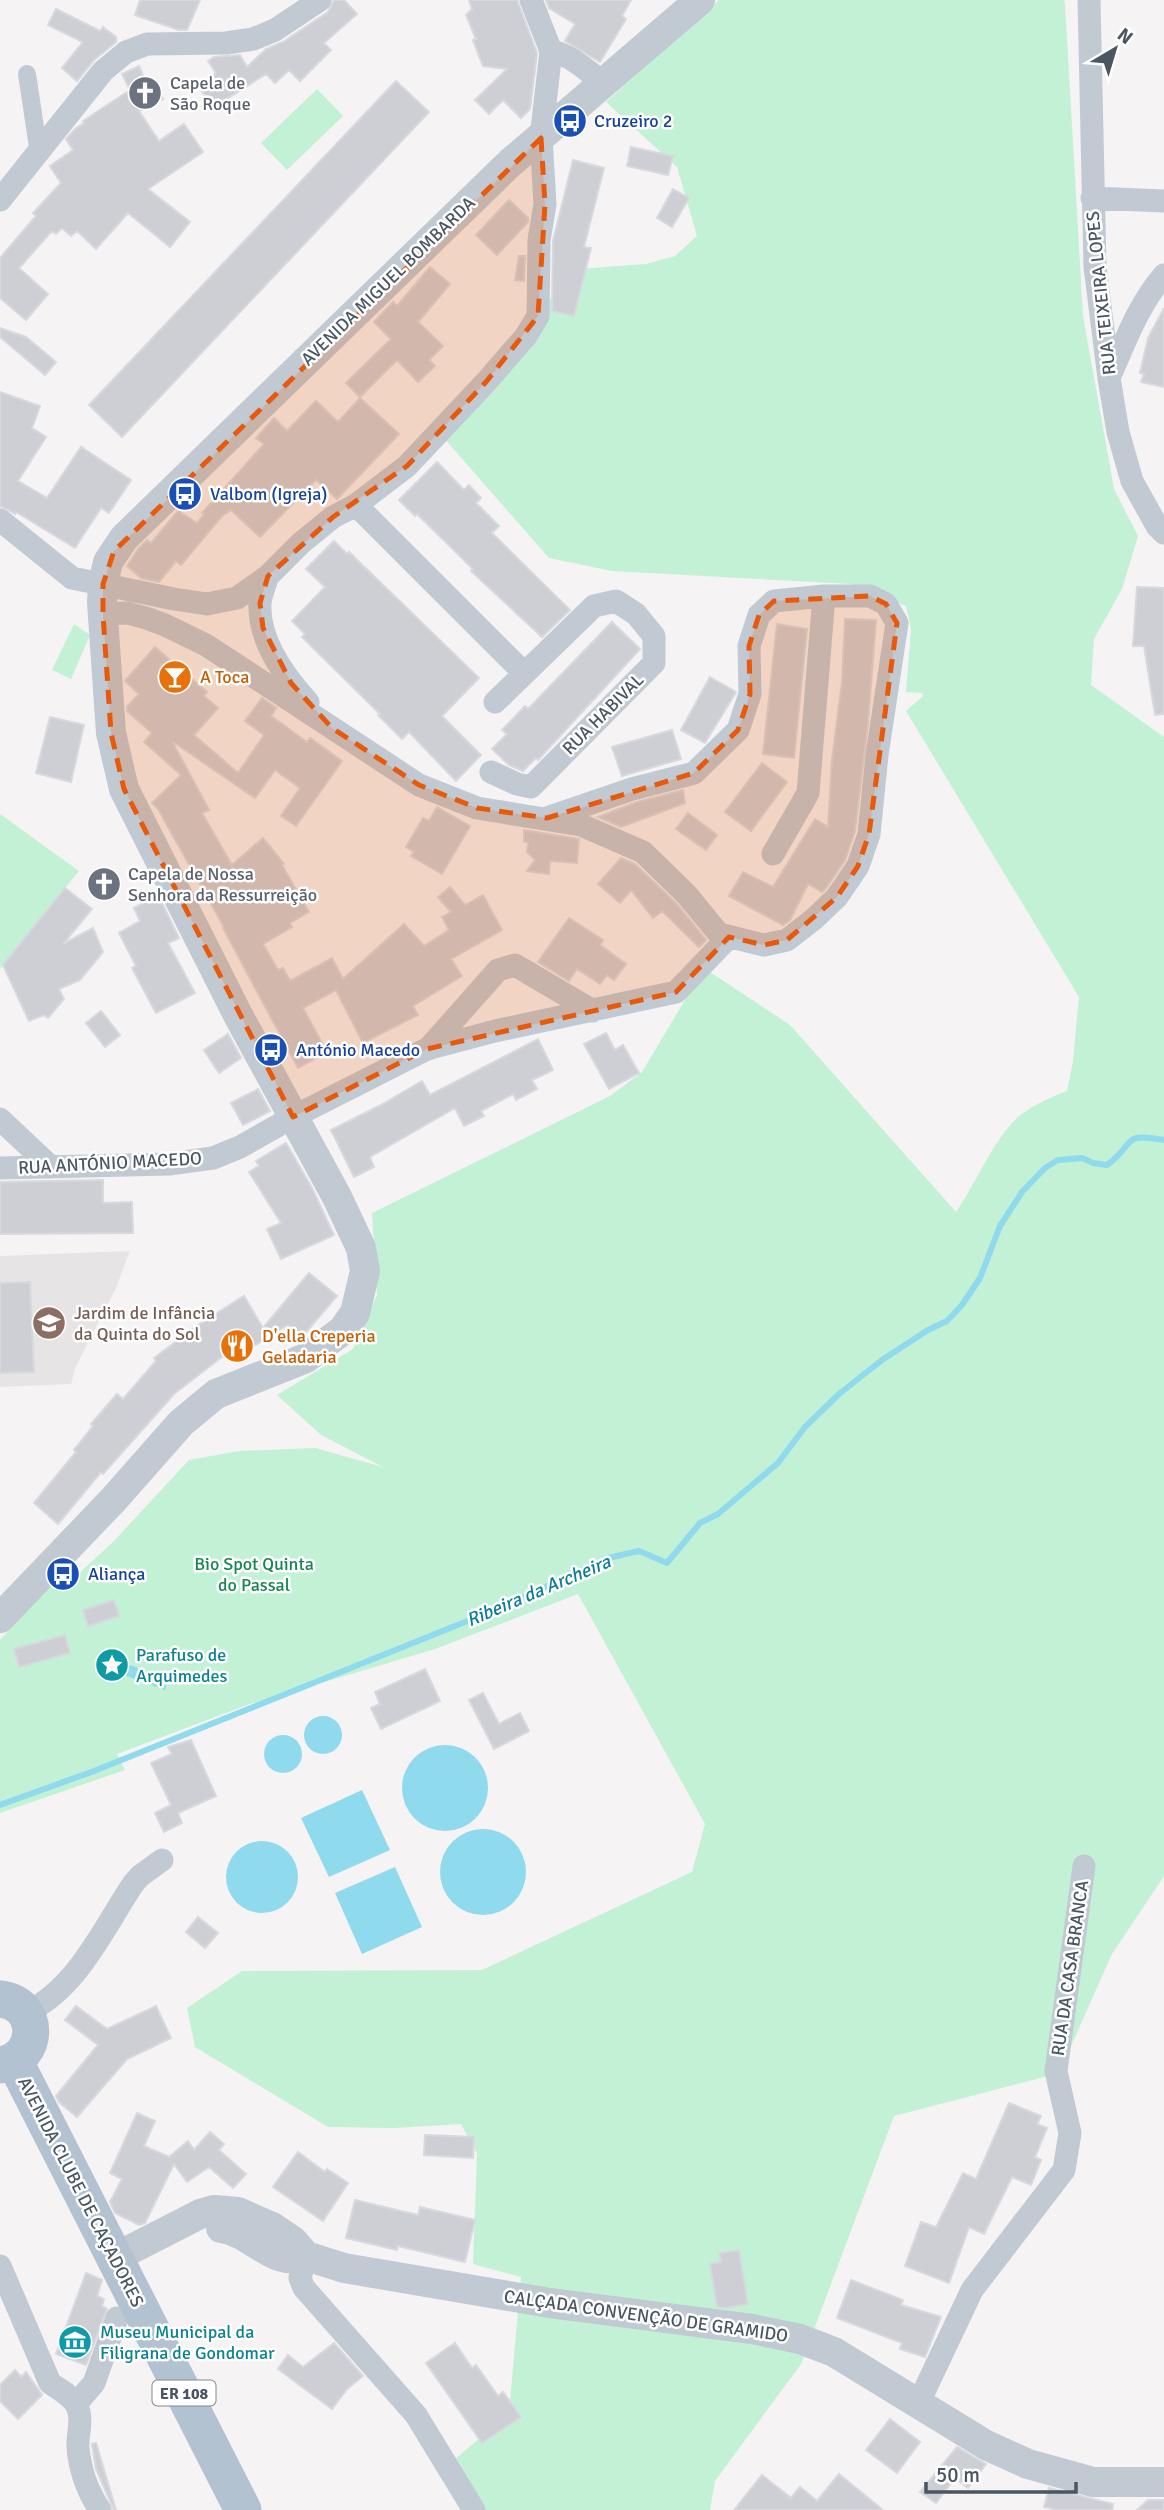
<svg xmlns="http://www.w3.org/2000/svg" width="1164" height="2510" viewBox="0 0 1164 2510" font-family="Signika,sans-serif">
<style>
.education{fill:#e6e4e5}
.green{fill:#c3f1d5}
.water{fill:#90daee}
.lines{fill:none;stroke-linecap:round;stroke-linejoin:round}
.stream{stroke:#90daee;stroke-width:6}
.building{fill:#cdcfd5;stroke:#d7d9de;stroke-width:2}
.pedestrian{stroke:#c1cad2;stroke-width:18}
.minor{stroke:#c1cad2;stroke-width:23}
.tertiary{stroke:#c1cad2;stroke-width:30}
.primary{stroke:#b3c2d1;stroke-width:37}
.marked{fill:#e8590c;fill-opacity:0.2;stroke:#e8590c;stroke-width:5;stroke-dasharray:14 9;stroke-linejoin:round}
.labels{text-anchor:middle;stroke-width:5;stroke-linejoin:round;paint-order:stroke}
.shield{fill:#fff;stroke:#808990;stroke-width:2}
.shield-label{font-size:16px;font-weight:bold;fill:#4a5661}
.worship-label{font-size:18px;fill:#5b616d;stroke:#fff;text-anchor:start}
.transit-label{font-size:18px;fill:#164399;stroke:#fff;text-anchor:start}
.street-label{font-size:18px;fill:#4a5661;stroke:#fff}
.food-label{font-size:18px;fill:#c56008;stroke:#fff;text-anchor:start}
.education-label{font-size:18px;fill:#785e54;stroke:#fff;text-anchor:start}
.park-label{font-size:18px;fill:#17864f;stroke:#fff}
.culture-label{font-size:18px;fill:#0d838f;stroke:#fff;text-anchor:start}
.water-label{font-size:19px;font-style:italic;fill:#0c7c9b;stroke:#fff}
</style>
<rect width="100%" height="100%" fill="#f5f3f3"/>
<path class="education" d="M130,1251L115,1290L76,1366L71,1384L0,1387V1256Z"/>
<path class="green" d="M719,0H1064L1065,4L1083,316L1114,489L1138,536L1122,589L1094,639L1091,685L1164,737V1876L1112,1954L1059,2073L894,2116L801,2364L715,2481L710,2510H485L453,2461L509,2413L521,2277L473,2264L477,2153L461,2124L394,2128L328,2127L195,2047L187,2008L242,1971L482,1970L692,1872L705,1824L578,1594L435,1649L247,1705L117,1754L125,1770L0,1813V1640L54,1581L74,1578L114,1541L189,1460L239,1451L315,1448L383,1467L321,1435L277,1395L353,1349L377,1295L372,1213L610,1096L642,1072L704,968L790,1025L956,1212C976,1184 996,1133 1023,1113C1037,1103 1052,1097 1067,1091L1073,1061L1079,997L906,711L923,696L922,693L906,692L911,629L906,606L851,584L612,571L549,558L443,437L558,289L577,269L646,264L675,256L697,236L677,167L606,102Z
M317,89L343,116L287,170L261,143Z
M74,624L90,635L71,679L52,670Z
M0,814L79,871L0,969Z"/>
<path class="water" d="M111,1658L168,1679L165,1690L107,1669Z
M304 1735a19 19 0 1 1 38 0a19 19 0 1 1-38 0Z
M264 1754a19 19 0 1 1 38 0a19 19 0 1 1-38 0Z
M402 1788a43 43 0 1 1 86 0a43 43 0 1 1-86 0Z
M362,1790L390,1850L329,1877L301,1818Z
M440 1872a43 43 0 1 1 86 0a43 43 0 1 1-86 0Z
M226 1877a36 36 0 1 1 72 0a36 36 0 1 1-72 0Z
M395,1867L422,1927L362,1954L335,1893Z"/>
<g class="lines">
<path class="stream" d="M0,1805L94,1771L505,1606L608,1558L639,1551L667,1563L700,1523L718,1514L778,1463L805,1427L839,1394L882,1360L928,1330L947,1321L962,1305L980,1278L1000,1226L1022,1192L1045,1168L1058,1160L1082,1158L1093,1163L1107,1165C1137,1143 1120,1132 1164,1140"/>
</g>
<path class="building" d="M140,0H200L187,30H179L135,15Z
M334,0H344L357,14L324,43L331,50L300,81L289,70L275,83L266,74L212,108L198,85L216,73L208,61L214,57L240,55L247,67L266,49L283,42L328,12Z
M469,0H517L537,53L530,109L521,118L503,100L489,114L475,100L507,69L483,66L473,40L476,39L466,15L472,9Z
M546,0H631L622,16L626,19L600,62L565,41L575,24L549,8Z
M56,9L100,31L103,27L116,37V42L94,60L77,81L62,68L83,42L48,25Z
M139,66L148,87L155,83L163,99L139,111L159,141L184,124L203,152L148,189L190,222L170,247L128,213L96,249L77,231L71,236L62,228L56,234L52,231L19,268L48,294L26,320L0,298V258L36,216L33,213L61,183L50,166L73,150L66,139L75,129L84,123L83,121L130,90L122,74Z
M396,81L429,112L122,437L89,405Z
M631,147L673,156L668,175L627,166Z
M573,160L604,168L584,247L591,248L574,316L552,311L553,241Z
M673,189L689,198L672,227L657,218Z
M509,200L528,218V222L497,255L476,235Z
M519,256H525L524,281L515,280Z
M430,267L450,284L418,322L443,346L429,360L435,366L418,382L397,360L360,397L346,383L391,339L374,322L393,302L397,306Z
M1164,308V387L1141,382L1144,374L1140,373L1148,338Z
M0,328L26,337L56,362L45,375L0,337Z
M0,392L40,406L32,428L46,437L18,481L47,498L81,447L131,480L109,513L101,508L75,548L16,512L15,514L0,506Z
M360,398L399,434L337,499L316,480L260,537L231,510L222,516L181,565L176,561L159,582L141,578L127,566L138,549L147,540L151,543L178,511L197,523L204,514L202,513L264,444L256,438L274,418L287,431L316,401L338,422Z
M437,462L464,490L469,485L481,498L476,503L499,526L492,533L570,610L542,637L471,571L473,569L417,514L415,516L399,500Z
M334,541L347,554L349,552L479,678L442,716L481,755L456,781L409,732L402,739L378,715L380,714L302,637L305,634L292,621L325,587L306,569Z
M1137,587L1164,588V714L1155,715L1144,646H1133Z
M845,619L876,620L868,723L855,831L845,860L826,888L822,892L808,884L790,920L783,925L729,896L743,872L773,887L815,819L828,827L832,760L842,682Z
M612,622L640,649L538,760L536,758L523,771L509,765L492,749L507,734L502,730L525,706L528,709Z
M777,624L807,629L794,758L763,754Z
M155,647L207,692L204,696L218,708L194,735L238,773L264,735L245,721L262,698L276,708L271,716L307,742L310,738L342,761L296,826L281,816L300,788L275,770L255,798L172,741L209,810L202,813L232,865L263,838L284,864L282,865L309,912L290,923L292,927L263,944L278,970L283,968L290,981L332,958L343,979L404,924L424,946L449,930L442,917L451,912L438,897L450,887L465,905L483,895L502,930L451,959L462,976L413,1006L418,1015L363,1043L336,990L303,1008L327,1052L298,1068L223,928L224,927L158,809L152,803L181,775L144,742L152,733L127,711V707L139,694L125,681Z
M710,677L736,692L705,743L681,730Z
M50,717L84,725L71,782L36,773Z
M672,730L681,759L622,776L612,747Z
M762,763L787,782L751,831L725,812Z
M683,790L685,803L621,827L598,817L637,802Z
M437,807L470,826L442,874L411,856L414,852L406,847L423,818L429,821Z
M688,813L717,835L706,850L676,829Z
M524,830L579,839L577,863L550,861L549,874L527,871L535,860L527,852L528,842H524Z
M621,858L635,864L677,904L706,940L699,947L662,911L653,918L631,890L620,903L598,884Z
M65,888L92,909L63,944L93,928L103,952L80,980L59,989L64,999L48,1018L44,1015L29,1021L3,965Z
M158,895L179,938L168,943L195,993L156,1013L132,968L136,966L119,933L140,921L134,908Z
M569,918L603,940L600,945L626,964L614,980L607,975L600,984L577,969L569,981L538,962Z
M101,1011L120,1035L105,1047L86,1023Z
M606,1033L615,1050L623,1045L639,1073L609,1089L584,1044Z
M228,1034L241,1058L219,1073L204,1050Z
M538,1039L553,1070L532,1080L537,1089L516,1100L513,1094L481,1111L484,1116L464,1126L455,1108L370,1157L374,1167L354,1177L331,1130L381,1105L422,1081L430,1095Z
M258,1089L270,1111L243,1125L231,1103Z
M286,1143L312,1188L334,1235L281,1259L267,1229L281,1223L249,1172L259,1166L256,1161Z
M103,1180V1203L132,1202L133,1233L0,1234V1182Z
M309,1273L337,1296L302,1337L288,1325L231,1360L227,1353L174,1394L103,1474L101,1472L58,1524L34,1503L76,1452L74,1450L93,1426L91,1424L117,1394L123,1399L156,1361L154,1358L198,1325L244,1296L263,1328Z
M30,1282L34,1372L0,1373V1283Z
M114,1600L119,1616L88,1626L83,1610Z
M65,1635L70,1653L19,1667L14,1649Z
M425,1669L440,1701L381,1729L371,1708L380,1704L375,1692Z
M483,1693L499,1724L520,1713L529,1731L494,1749L469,1700Z
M191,1740L216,1796L178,1813L182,1823L164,1832L155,1813L171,1805L151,1763L172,1754L168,1747Z
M198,1917L218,1933L205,1948L186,1932Z
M76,2006L107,2029L156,2006L171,2038L127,2059L77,2117L59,2102L56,2096L98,2045L65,2020Z
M1009,2103L1041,2116L1037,2124L1047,2128L1035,2157L1041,2160L1031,2185L1012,2177L984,2234L969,2227L949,2283L905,2266L921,2222L936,2227L963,2173L976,2179Z
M137,2113L155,2121L144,2146L169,2157L188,2141L194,2150L210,2132L224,2144L219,2150L246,2174L233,2188L209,2167L187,2182L174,2164L145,2223L139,2225L115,2213L110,2202L122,2179L110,2173Z
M425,2135L474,2137L473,2158L424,2155Z
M298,2152L325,2172L327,2169L348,2183L323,2221L273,2187Z
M355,2200L418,2215L420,2207L475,2220L465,2262L398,2246L397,2250L346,2238Z
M739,2250L748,2304L725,2308L717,2307L710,2264L721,2262L719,2253Z
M86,2273L102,2280L97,2296L104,2299L102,2306L107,2309L86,2365L56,2354Z
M851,2280L903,2300L901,2305L941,2317L925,2357L900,2349L902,2343L837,2318Z
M334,2343L363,2376L347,2389L332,2409L278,2369L288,2355L303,2367Z
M455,2343L472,2368L476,2365L498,2396L503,2392L521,2417L482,2443L426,2363Z
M15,2370L21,2377L26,2372L42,2395L18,2419L0,2401V2385Z
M890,2419L920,2442L897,2473L866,2450Z
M96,2443L116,2510H114L96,2469L92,2444Z
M957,2447L986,2464L968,2488L955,2478L936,2503L920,2492Z
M839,2474L883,2510H734L762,2475L791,2498L800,2487L817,2501Z
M1049,2488L1113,2504L1112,2510H1058L1044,2507Z
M1148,2500H1164V2510H1137Z"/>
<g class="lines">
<path class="pedestrian" d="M27,74L39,154"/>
<path class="minor" d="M1089,0L1095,267L1109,378L1118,432L1132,481L1157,526L1164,533
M551,51C572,55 586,71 603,82
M1092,198L1164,201
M0,200L103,71L126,52L147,44L226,43L253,39L275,30L320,0
M1109,378C1125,342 1138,305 1164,275
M356,505L524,673
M0,520L72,578L174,599L207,604L237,598L268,576C265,584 261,594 260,603C258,640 285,677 308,702
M268,576L301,543L333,517L356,505L407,466L486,382L526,336L538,316L539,240L545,204L541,138L551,51L531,0
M103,614L127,613L146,618L165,625L206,645L419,785L477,808L581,825L643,852L687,895L719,934L764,945L787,940L814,919L837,897L858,866L869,834L877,755L897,623L886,604L870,596H824L774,601L759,615L749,646L750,694L738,730L694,773L632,789L547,818
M491,772L517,784L531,787L654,663V636L636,614L616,601L594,606L495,702
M773,854L808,793L824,596
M428,1049L498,970L515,965L593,1011
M0,1119L51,1167
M0,1168L169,1164L213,1158L240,1147L293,1117L427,1049L495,1031L676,992L729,937
M26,2013C78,1987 102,1931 133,1884L140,1876L162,1860
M306,2256L300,2278L304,2288L416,2415L474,2510
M0,2266L50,2383C59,2389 70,2395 76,2404C84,2418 77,2433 78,2448C80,2470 88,2492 100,2510
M919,2402L972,2290L1064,2170L1070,2133L1056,2071L1084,1866
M76,2404L94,2383L117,2318"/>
<path class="tertiary" d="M0,1618L114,1499L181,1423L216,1394L306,1358L343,1330L355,1313L365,1271L361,1248L337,1197L238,1015L124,789L111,733L102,602L103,584L108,562L124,538L510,163L700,0
M221,2228C255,2233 272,2268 306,2256
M114,2258L200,2214L214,2210L238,2212L272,2227L293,2241L306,2256L344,2268L550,2303L752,2329L800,2339L834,2352L986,2445L1028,2464L1093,2482H1164"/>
<path class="primary" d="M0,1999C41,2003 41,2059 0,2065
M14,2060L243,2510"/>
</g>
<path class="marked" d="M541,138L545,204L538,316L486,382L407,466L333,517L268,576L260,603L263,628L291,683L332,728L419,785L477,808L547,818L694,773L738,730L750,694L749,646L759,615L774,601L870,596L886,604L897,623L869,834L858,866L837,897L787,940L764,945L729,937L676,992L427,1049L293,1117L124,789L111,733L103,614V584L114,551Z"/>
<defs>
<g id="church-disc" transform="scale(1.75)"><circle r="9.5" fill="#6b7280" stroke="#fff"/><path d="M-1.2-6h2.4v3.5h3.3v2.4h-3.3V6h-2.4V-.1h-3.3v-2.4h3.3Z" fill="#fff"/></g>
<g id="bus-disc" transform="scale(1.75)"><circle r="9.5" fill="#1a4fb4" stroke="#fff"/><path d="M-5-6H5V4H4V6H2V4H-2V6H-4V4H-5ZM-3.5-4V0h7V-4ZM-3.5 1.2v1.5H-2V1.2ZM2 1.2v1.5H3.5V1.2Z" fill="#fff"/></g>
<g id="bar-disc" transform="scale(1.75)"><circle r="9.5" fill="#e8710a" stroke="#fff"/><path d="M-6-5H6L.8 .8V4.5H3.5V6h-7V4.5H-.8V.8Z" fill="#fff"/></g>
<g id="school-disc" transform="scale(1.75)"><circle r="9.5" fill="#8d6e63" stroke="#fff"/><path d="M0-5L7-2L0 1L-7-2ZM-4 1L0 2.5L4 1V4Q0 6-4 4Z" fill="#fff"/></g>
<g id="restaurant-disc" transform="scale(1.75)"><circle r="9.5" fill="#e8710a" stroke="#fff"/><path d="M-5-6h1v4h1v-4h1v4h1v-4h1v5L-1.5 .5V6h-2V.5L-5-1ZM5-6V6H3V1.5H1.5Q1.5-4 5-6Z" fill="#fff"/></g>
<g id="sight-disc" transform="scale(1.75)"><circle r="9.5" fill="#0f9aa8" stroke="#fff"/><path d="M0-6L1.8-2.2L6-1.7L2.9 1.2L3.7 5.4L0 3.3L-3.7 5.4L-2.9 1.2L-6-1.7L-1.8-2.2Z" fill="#fff"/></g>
<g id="museum-disc" transform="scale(1.75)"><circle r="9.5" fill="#0f9aa8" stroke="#fff"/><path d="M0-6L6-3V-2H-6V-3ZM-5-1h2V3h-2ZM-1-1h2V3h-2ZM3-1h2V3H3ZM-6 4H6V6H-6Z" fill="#fff"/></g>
</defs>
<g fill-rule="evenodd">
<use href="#church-disc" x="145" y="93"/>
<use href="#bus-disc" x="570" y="121"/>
<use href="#bus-disc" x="185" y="494"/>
<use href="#bar-disc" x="175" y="677"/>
<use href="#church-disc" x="104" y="884"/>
<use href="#bus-disc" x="271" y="1050"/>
<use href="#school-disc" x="49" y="1323"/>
<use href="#restaurant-disc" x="237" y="1346"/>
<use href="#bus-disc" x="63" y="1574"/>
<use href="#sight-disc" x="112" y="1665"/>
<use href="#museum-disc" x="75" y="2342"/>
</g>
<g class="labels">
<rect class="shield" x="152.5" y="2380.5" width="63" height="25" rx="5"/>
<g class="shield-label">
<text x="184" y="2399">ER 108</text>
</g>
<g class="worship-label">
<text x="170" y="89">Capela de<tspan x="170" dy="21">São Roque</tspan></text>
<text x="128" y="880">Capela de Nossa<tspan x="128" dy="21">Senhora da Ressurreição</tspan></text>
</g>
<g class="transit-label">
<text x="594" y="127">Cruzeiro 2</text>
<text x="210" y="500">Valbom (Igreja)</text>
<text x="296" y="1056">António Macedo</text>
<text x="88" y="1580">Aliança</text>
</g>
<g class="street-label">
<text transform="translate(388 281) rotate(-44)" y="6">AVENIDA MIGUEL BOMBARDA</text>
<text transform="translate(1101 293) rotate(-96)" y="6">RUA TEIXEIRA LOPES</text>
<text transform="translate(603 714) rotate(-45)" y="6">RUA HABIVAL</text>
<text transform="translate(110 1163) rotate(-3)" y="6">RUA ANTÓNIO MACEDO</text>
<text transform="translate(1070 1968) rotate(-82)" y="6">RUA DA CASA BRANCA</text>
<text transform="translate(81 2192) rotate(63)" y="6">AVENIDA CLUBE DE CAÇADORES</text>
<text transform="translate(646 2316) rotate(8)" y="6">CALÇADA CONVENÇÃO DE GRAMIDO</text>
</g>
<g class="food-label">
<text x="200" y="683">A Toca</text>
<text x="262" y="1342">D'ella Creperia<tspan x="262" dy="21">Geladaria</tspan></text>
</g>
<g class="education-label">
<text x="74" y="1319">Jardim de Infância<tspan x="74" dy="21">da Quinta do Sol</tspan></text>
</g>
<g class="park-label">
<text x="254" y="1570">Bio Spot Quinta<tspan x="254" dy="21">do Passal</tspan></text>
</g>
<g class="culture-label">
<text x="136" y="1661">Parafuso de<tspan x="136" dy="21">Arquimedes</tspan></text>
<text x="100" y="2338">Museu Municipal da<tspan x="100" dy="21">Filigrana de Gondomar</tspan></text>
</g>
<g class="water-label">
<text transform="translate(538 1590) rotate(-23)" y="7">Ribeira da Archeira</text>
</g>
</g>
<g transform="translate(1115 49) rotate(38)" stroke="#ffffff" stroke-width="5" paint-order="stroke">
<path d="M0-5L12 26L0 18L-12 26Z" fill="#4a5661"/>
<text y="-10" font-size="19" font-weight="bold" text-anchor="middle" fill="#4a5661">N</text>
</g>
<path d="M926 2482v10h150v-10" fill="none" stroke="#4a5661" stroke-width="3.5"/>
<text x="936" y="2482" font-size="21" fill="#4a5661" stroke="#ffffff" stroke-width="5" paint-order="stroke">50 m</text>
</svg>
